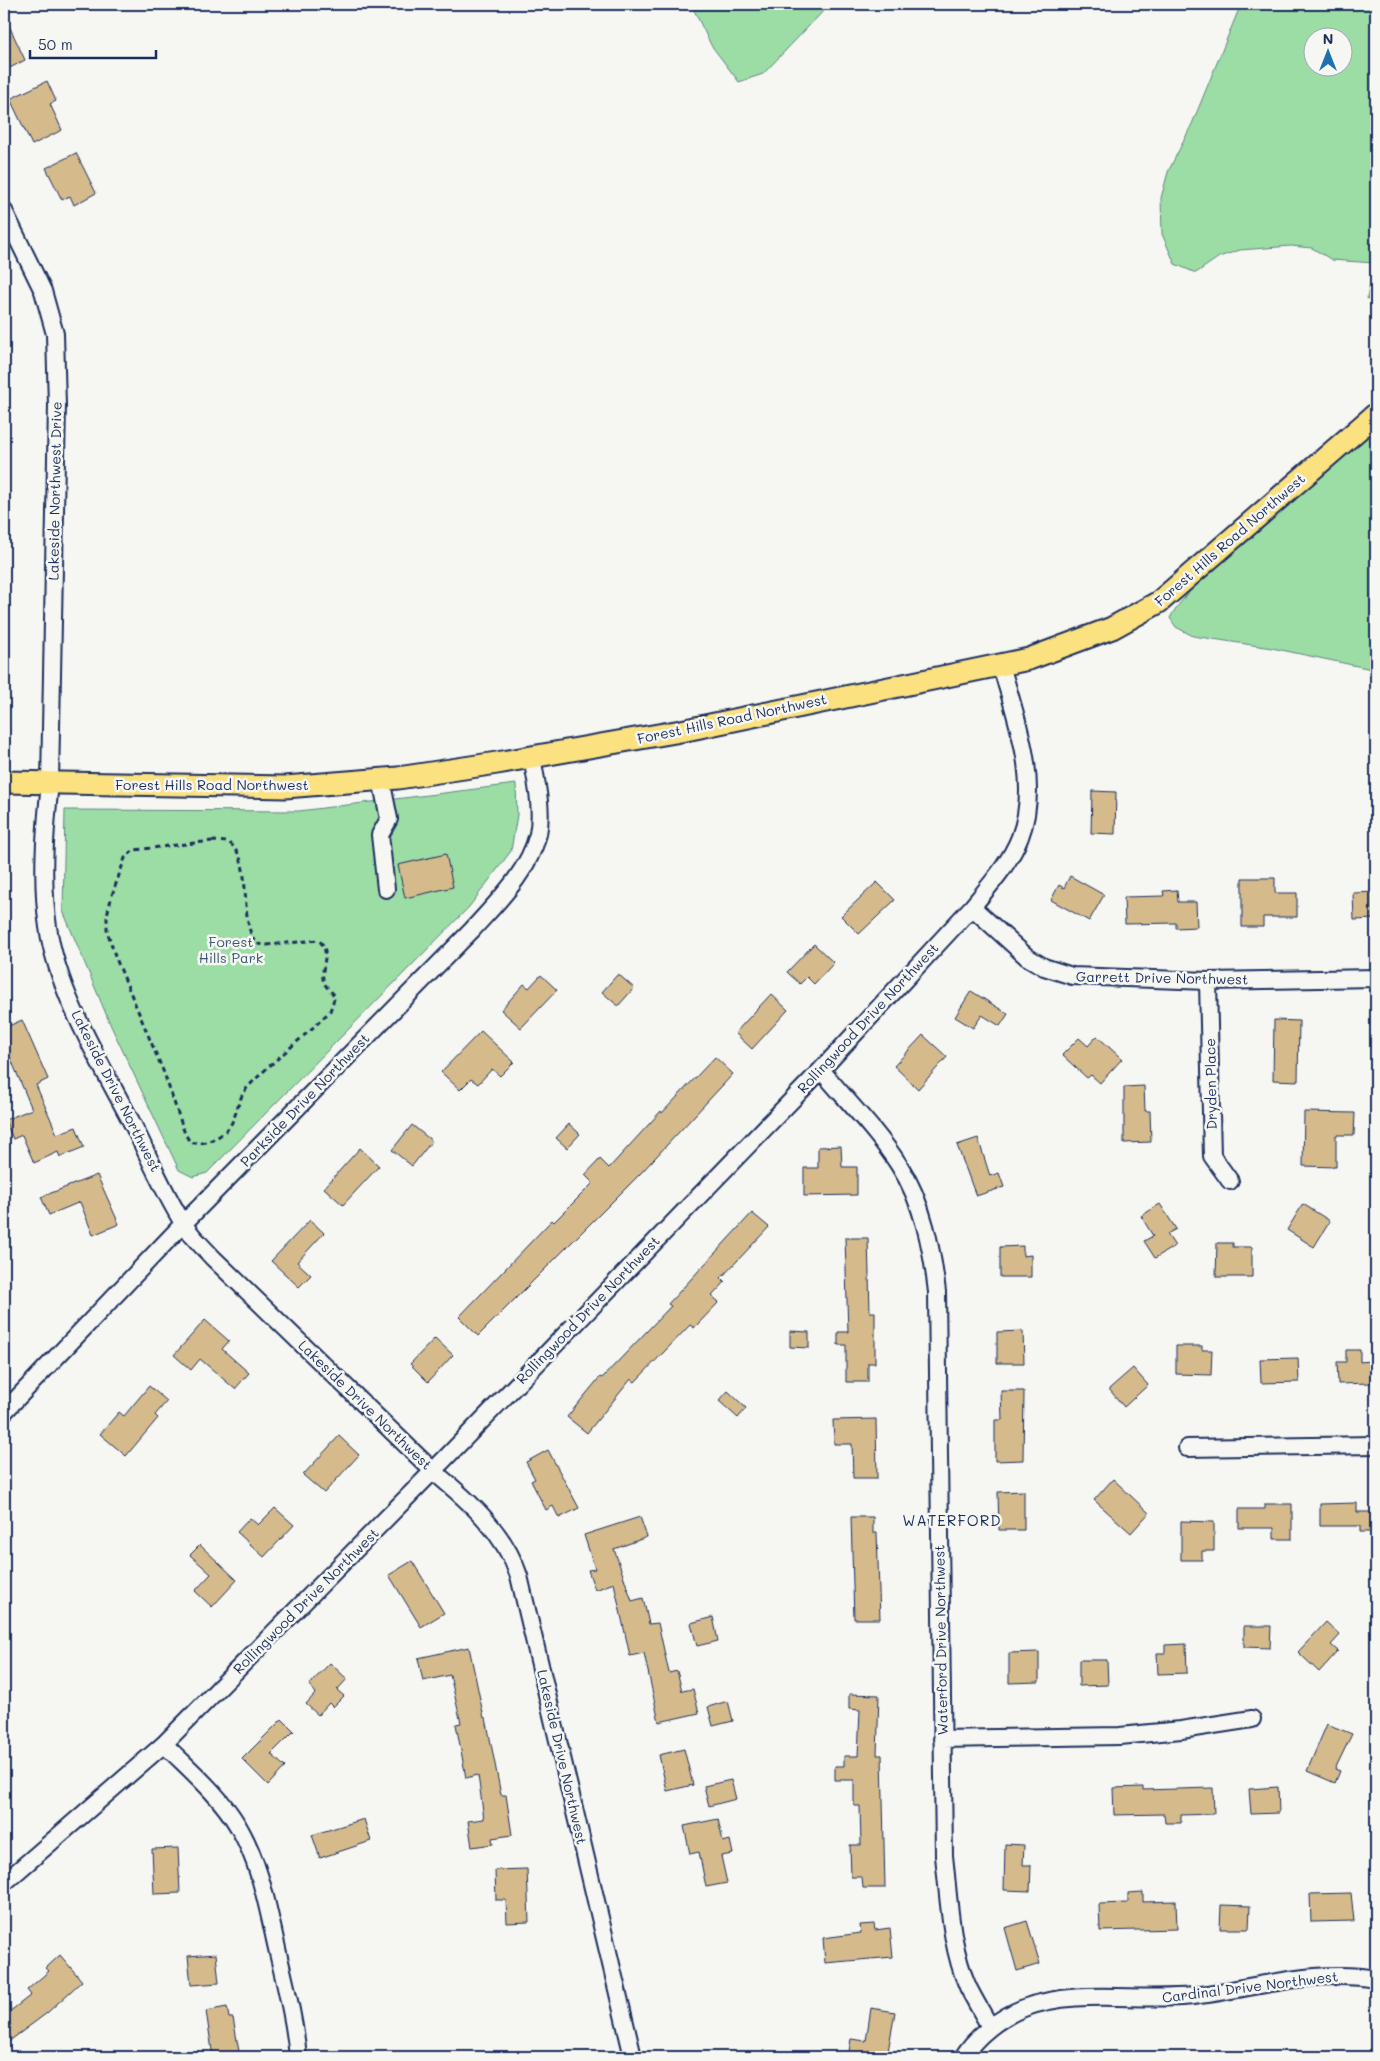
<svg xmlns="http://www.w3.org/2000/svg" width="1380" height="2061" viewBox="0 0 1380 2061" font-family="Mali,sans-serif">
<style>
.green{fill:#9cdca5;stroke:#5c8682;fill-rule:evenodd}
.building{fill:#d5ba8b;stroke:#1b2f5e}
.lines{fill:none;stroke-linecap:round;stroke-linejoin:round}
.minor-casing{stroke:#1b2f5e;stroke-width:20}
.major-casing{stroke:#1b2f5e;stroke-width:25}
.path{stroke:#1b2f5e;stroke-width:3;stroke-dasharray:5 4;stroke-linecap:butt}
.minor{stroke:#f6f6f2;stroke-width:16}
.major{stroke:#fbe180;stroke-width:21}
.labels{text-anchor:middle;stroke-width:5;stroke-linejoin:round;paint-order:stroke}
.street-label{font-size:14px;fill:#1b2f5e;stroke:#f6f6f2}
.park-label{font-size:14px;fill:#3b5a70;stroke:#f6f6f2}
.neighbourhood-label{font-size:15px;letter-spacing:1px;fill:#1b2f5e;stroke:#f6f6f2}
</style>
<rect width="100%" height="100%" fill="#f6f6f2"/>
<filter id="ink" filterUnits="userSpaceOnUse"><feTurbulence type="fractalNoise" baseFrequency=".02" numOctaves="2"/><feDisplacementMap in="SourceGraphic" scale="10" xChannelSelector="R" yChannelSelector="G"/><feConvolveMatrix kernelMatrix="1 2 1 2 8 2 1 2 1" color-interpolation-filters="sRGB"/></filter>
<g filter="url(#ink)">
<path class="green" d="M691,4H830L763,74L739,82L711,45Z
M1241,4H1376V310L1367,298L1374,263L1332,260L1312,248L1291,246L1240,250L1219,257L1196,273L1175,264L1162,234L1161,198L1168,172L1192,124ZM1312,38H1342V68H1312Z
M1376,423V670L1272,648L1193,636L1176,627L1170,618C1187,586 1238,549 1266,525C1304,493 1339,457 1376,423Z
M516,784L517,815L511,851L469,907L207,1173L193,1177L179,1170L111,1026L63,911L65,810L299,811Z"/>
<path class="building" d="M4,15L25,60L4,71Z
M47,81L56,101L50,104L62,130L32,145L10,99Z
M76,153L96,193L74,205L70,196L62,200L46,168Z
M1092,791L1116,792L1115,834L1091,833Z
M446,854L453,887L405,898L398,865Z
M1070,876L1104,895L1089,921L1051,900L1059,885L1064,888Z
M1242,878H1275V893H1297V917H1263V927H1242Z
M877,882L895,900L859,934L841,916Z
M1177,890L1178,902H1196L1197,927L1176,928V923L1125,924L1124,897L1164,896L1163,891Z
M1376,892V919L1354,920L1353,893Z
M814,944L834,963L814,984L807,977L800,984L787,972Z
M618,974L634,988L618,1006L602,992Z
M541,975L557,990L521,1028L501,1010L524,984L529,988Z
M971,991L1008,1014L1000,1026L982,1015L973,1028L955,1017Z
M771,994L788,1010L752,1049L735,1033Z
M22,1020L48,1079L36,1085L57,1134L76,1127L84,1147L60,1157L58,1152L34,1163L22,1135L13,1139L5,1120L32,1109L4,1043L8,1041L4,1028Z
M1274,1020L1299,1021L1298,1081L1273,1080Z
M481,1031L514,1062L500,1076L492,1069L478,1084L471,1079L460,1090L441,1072Z
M923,1035L947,1057L918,1089L894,1066Z
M1097,1036L1122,1059L1100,1083L1091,1075L1087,1078L1062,1055L1079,1038L1088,1046Z
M715,1057L733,1074L640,1174L478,1336L459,1317L552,1220L554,1222L593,1183L585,1175L600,1159L609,1168L661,1111L662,1113Z
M1144,1086L1145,1111H1150L1151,1142L1124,1143V1087Z
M1304,1112L1355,1113L1354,1135H1336V1167L1303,1166Z
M569,1124L580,1134L567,1148L556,1138Z
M412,1125L432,1141L412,1166L392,1150Z
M978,1138L990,1176L999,1173L1004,1187L976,1196L957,1145Z
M841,1146L842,1167H857V1195L804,1196V1168H818V1147Z
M360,1148L379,1166L343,1205L324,1188Z
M97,1175L119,1224L93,1235L80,1202L49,1215L41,1197Z
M1160,1204L1176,1229L1167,1234L1175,1246L1155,1258L1144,1241L1153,1236L1141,1216Z
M1303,1204L1330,1221L1314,1247L1287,1230Z
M752,1213L769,1227L721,1278L725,1282L712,1296L719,1302L694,1328L690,1325L635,1382L631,1379L587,1433L567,1417L600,1377L602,1378L671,1306L668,1304Z
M310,1220L324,1233L297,1262L311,1275L299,1287L271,1261Z
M845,1238H868L870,1312H875V1363H868V1382H846V1345H838V1332H848Z
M1217,1243H1233V1247H1252V1277H1216Z
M1023,1246V1256L1031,1255V1277H1000V1247Z
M205,1320L229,1341L222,1349L249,1373L235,1389L200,1359L191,1370L174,1355Z
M790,1331L809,1332V1348L790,1347Z
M1023,1331L1024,1363H997V1332Z
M435,1338L453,1355L428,1382L410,1364Z
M1176,1346H1202V1350H1212L1211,1375L1176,1374Z
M1346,1350H1360V1362L1370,1361L1371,1383L1338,1384L1337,1362H1346Z
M1298,1358L1299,1382L1261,1383L1260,1359Z
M1133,1368L1148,1385L1124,1407L1109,1389Z
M149,1386L167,1401L155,1415L158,1418L126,1456L100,1434L119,1412L124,1416Z
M728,1391L746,1408L738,1418L719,1401Z
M1001,1391H1024L1023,1460L995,1461V1420H1002Z
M876,1419L877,1478H853L852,1444H834L833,1420Z
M339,1436L359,1455L324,1493L303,1475Z
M548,1450L579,1508L559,1518L553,1506L546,1510L531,1481L535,1479L526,1462Z
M1113,1479L1149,1513L1131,1533L1094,1500Z
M1024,1491V1530H999L998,1492Z
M1357,1503V1512H1376V1532H1360V1526H1320V1504Z
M1265,1504H1292V1539H1274V1528H1239V1509H1265Z
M275,1508L294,1525L264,1557L237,1532L250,1518L258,1525Z
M640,1517L647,1537L614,1549L632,1601L643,1598L649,1624L658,1623L669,1673L677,1671L682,1691L693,1689L699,1713L659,1722L644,1653L630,1656L614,1583L595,1590L588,1570L595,1569L584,1535Z
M851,1517H873V1533H877L880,1619H854Z
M1181,1521L1214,1522V1551H1202V1560H1181Z
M200,1545L237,1580L212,1607L195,1591L211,1574L190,1555Z
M412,1561L444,1613L421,1627L389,1575Z
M713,1617L718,1641L697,1646L691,1623Z
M1326,1622L1340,1635L1331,1645L1338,1651L1319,1672L1298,1652Z
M1244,1626H1271L1270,1648L1244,1647Z
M1186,1644L1187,1673L1158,1674L1157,1653H1165V1645Z
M469,1647L484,1718H486L501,1795H506L512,1835L492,1838L493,1844L472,1847L468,1821L484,1819L478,1775L466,1778L456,1724L461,1723L450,1675L423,1681L418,1658Z
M1039,1652V1682L1009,1683V1653Z
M1079,1660H1107L1108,1685L1079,1686Z
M330,1663L347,1679L337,1690L344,1696L333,1707L329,1703L318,1715L306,1704L316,1693L309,1685Z
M849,1694L879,1695L877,1755H882L885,1888H863L862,1877H851L850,1845H861L860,1806H854V1780H835V1766H844V1756H858L860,1710L849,1709Z
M728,1701L733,1721L713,1726L708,1707Z
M282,1719L294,1731L271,1754L285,1767L268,1785L242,1759Z
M1327,1724L1352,1734L1335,1769L1340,1771L1335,1783L1307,1771Z
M684,1749L693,1785L667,1791L659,1755Z
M731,1780L736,1799L709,1806L704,1786Z
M1143,1787V1790L1213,1788L1214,1814L1181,1815V1823H1165L1164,1814L1114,1815L1113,1788Z
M1278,1787L1279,1813L1251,1814L1249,1789Z
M364,1819L371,1841L320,1858L312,1835Z
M718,1819L723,1842L730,1840L733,1854L721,1856L727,1883L706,1887L699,1852L690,1854L684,1826Z
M1005,1844L1024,1845L1023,1865H1031L1030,1891L1004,1890Z
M178,1848L180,1893L154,1894L152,1849Z
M527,1869L529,1922L507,1923L506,1900H496L495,1870Z
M1143,1892V1902L1176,1901L1177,1929L1100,1931L1099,1904L1128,1903V1893Z
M1351,1893L1354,1921L1311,1922L1310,1894Z
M1221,1905L1250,1906L1249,1929H1220Z
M1027,1921L1040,1964L1017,1971L1005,1928Z
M874,1924L875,1930L890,1928L893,1957L825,1963L823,1938L861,1933L860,1925Z
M216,1954L219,1983L191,1985L188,1956Z
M60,1955L82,1981L47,2013L4,2045V2016L31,1995L27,1990L49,1971L46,1968Z
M227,2007L229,2018H233L240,2057H213L206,2011Z
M871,2008L895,2012L887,2057H848L851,2039L866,2041Z"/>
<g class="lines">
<g class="minor-casing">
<path id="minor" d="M4,211L43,291L55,334L57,405L50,783C45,830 41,880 48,927C58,995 102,1065 133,1125C149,1157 164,1193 183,1223C191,1236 203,1247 213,1258L433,1471C469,1501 504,1531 519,1576L633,2057
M381,779L389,819L380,835L386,889
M972,907L1027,957L1044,967L1072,976L1208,981L1376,978
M1208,981L1212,1156L1230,1181
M821,1070C847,1101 877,1131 899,1165C923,1202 932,1249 937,1292L944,1856C949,1899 950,1946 968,1987C975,2001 983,2014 990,2027
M4,1412L183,1224L472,930C498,901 528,873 538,834C543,810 536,781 532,757
M1187,1448L1376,1445
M942,1739L1120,1736L1181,1730L1252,1719
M164,1744C190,1770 220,1795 238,1826C261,1865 268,1910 278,1953C286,1987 295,2022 298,2057
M4,1883L164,1744L433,1471L821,1070L972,907C989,886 1010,863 1020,837C1041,782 1016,719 1001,665
M963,2057C976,2036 1000,2017 1024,2008C1077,1988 1137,2002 1193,1996C1253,1989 1315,1968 1376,1979"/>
</g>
<g class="major-casing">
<path id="major" d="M4,782L285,787L398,778L497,763L681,731L1029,659L1112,628L1159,602L1376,414"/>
</g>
<path class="path" d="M212,841L228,842C255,859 237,916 256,944L267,945L318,940C332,950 321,965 323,979C324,986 331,991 335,996L330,1011C304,1038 273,1060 247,1088C235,1102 238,1123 222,1134C213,1141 201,1145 190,1142L185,1134L164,1073L115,956L107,930V915L112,895L125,858L134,850Z"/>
<use href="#minor" class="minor"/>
<use href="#major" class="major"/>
</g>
</g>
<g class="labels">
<g class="street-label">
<text transform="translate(55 491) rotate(-89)" y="5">Lakeside Northwest Drive</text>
<text transform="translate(1230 540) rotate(-41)" y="5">Forest Hills Road Northwest</text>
<text transform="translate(732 719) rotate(-12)" y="5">Forest Hills Road Northwest</text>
<text x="212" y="790">Forest Hills Road Northwest</text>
<text transform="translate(1162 978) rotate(1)" y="5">Garrett Drive Northwest</text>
<text transform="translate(868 1018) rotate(-47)" y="5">Rollingwood Drive Northwest</text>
<text transform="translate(1211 1084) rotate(-91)" y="5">Dryden Place</text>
<text transform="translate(116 1091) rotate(63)" y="5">Lakeside Drive Northwest</text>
<text transform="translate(305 1100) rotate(-46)" y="5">Parkside Drive Northwest</text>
<text transform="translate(588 1310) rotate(-46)" y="5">Rollingwood Drive Northwest</text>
<text transform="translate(365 1405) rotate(44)" y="5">Lakeside Drive Northwest</text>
<text transform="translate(306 1601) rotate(-45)" y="5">Rollingwood Drive Northwest</text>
<text transform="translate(941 1640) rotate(-91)" y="5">Waterford Drive Northwest</text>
<text transform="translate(562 1757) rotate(77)" y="5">Lakeside Drive Northwest</text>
<text transform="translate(1250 1987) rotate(-7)" y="5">Cardinal Drive Northwest</text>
</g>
<g class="park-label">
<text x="231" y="947">Forest<tspan x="231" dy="16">Hills Park</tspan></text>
</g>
<g class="neighbourhood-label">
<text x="952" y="1526">WATERFORD</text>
</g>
</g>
<rect width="1380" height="2061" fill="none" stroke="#f6f6f2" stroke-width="20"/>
<rect x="10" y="10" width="1360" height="2041" fill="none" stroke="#1b2f5e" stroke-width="2" filter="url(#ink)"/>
<g transform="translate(1328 52)"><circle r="24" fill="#f6f6f2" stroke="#9ea6b7"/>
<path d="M0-4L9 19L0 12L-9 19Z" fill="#1f6fb2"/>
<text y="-8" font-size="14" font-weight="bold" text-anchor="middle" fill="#1b2f5e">N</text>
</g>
<path d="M30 50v8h126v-8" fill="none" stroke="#1b2f5e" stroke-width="2.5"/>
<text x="38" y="50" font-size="15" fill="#1b2f5e" stroke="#f6f6f2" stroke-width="4" paint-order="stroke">50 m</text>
</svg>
